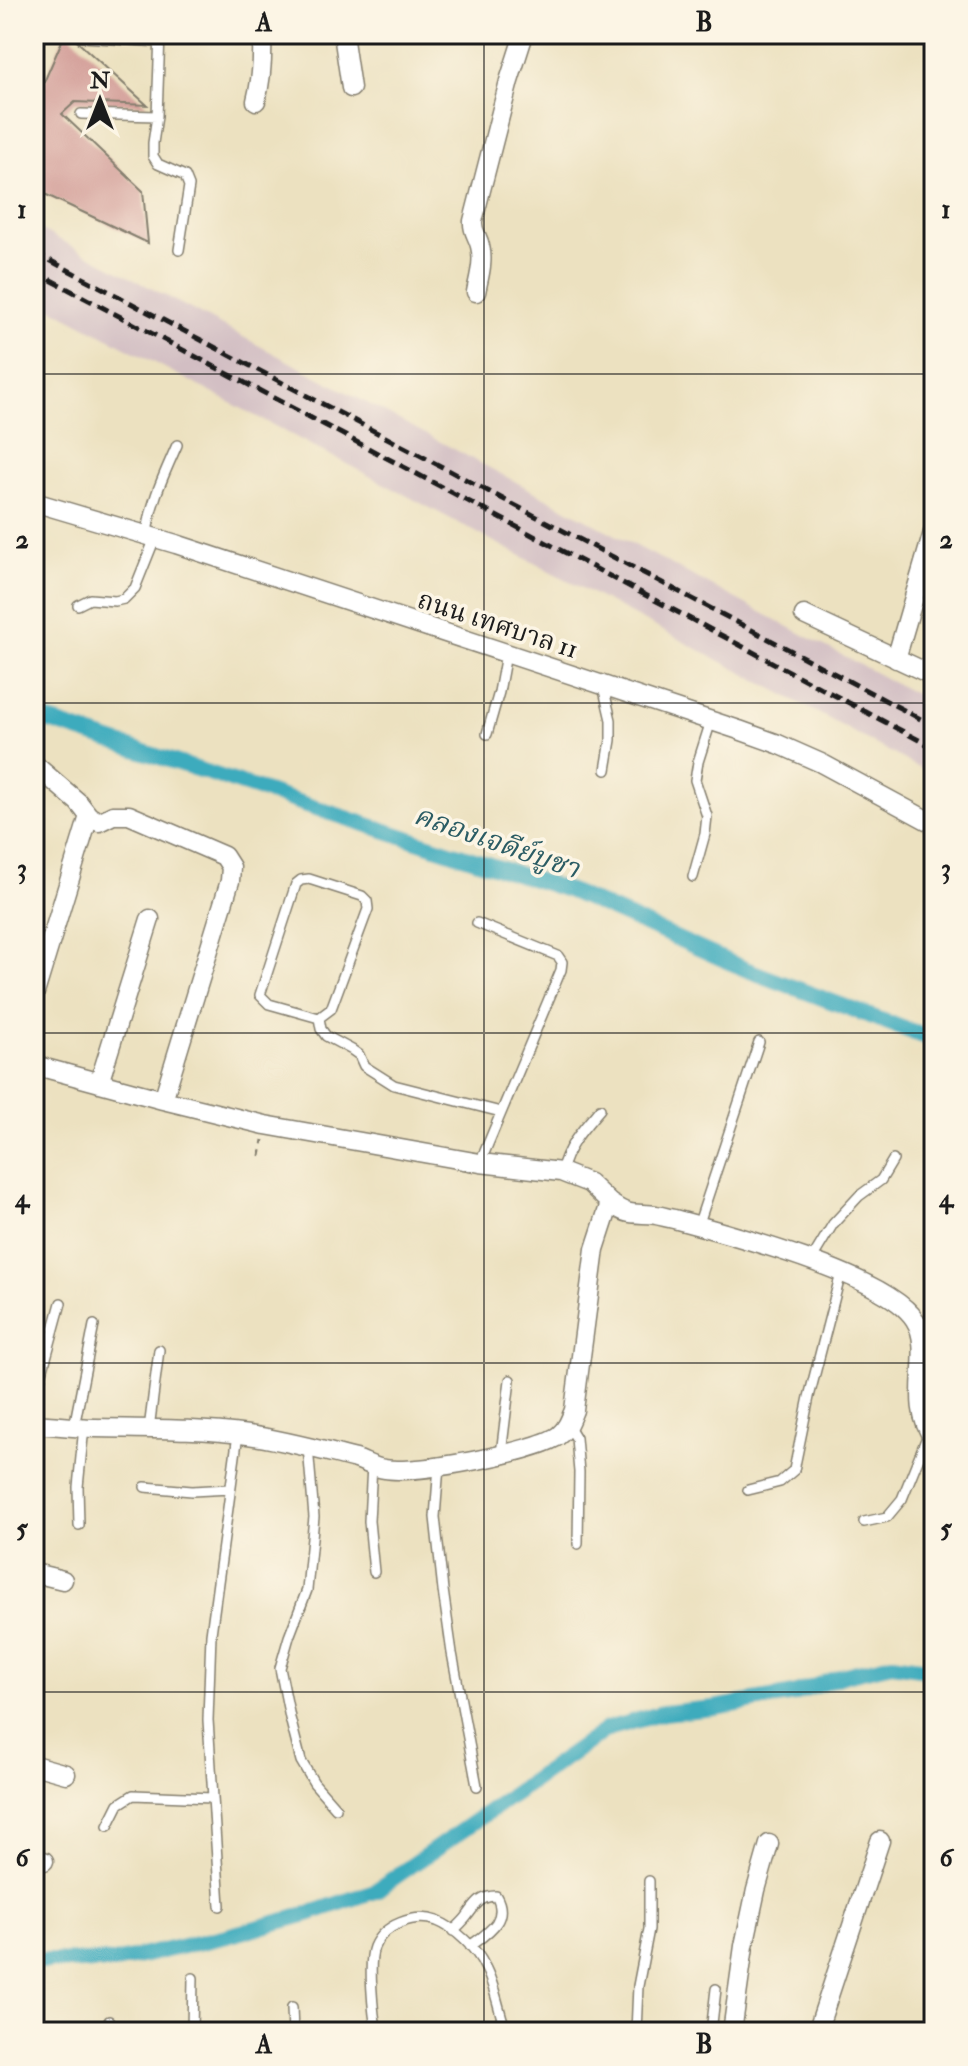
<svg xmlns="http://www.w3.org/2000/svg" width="968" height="2066" viewBox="0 0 968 2066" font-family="'IM FELL Double Pica','Noto Serif Thai',serif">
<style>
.industrial{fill:#d2bec3}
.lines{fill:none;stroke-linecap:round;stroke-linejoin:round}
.canal{stroke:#3eabbd;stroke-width:16}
.building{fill:#d29b96}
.lane-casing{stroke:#847e6e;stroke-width:12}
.street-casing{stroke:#847e6e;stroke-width:21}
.path{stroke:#847e6e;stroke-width:3;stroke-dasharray:6 6;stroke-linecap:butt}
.lane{stroke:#fff;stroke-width:9}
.street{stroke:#fff;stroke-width:18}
.rail{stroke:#1c1c1c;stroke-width:5;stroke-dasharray:12 6;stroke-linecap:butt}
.grid{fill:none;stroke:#1c1c1c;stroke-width:2;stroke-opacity:0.55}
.labels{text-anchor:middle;stroke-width:7;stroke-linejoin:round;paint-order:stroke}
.street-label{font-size:26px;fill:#1c1c1c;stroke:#fcf5e5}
.water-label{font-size:28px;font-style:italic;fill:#2b5c64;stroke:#fcf5e5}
.neatline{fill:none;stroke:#1c1c1c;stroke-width:3}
.grid-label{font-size:26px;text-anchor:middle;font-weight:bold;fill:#1c1c1c}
</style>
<rect width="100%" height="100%" fill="#fcf5e5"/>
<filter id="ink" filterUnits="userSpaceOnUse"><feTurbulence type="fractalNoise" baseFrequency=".0125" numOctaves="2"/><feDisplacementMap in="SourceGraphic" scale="16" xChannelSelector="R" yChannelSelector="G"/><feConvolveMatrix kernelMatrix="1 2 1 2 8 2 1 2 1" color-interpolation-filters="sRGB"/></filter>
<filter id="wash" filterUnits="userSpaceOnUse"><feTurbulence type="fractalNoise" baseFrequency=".006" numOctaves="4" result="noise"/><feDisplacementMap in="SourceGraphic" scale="32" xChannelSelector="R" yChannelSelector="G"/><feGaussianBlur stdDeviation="1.8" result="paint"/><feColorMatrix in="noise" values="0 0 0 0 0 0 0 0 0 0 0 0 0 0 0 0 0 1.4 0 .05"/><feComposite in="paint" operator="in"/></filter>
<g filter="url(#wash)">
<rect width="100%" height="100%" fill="#ece1c0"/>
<path class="industrial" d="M34,226L934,704V776L794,700L34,299Z"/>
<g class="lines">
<path class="canal" d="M34,716L570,891L745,969L934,1040
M34,1961L115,1962L227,1936L308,1914L375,1891L607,1729L663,1713L714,1708L794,1694L845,1675L892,1664L934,1670"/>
</g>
<g id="blocks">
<path class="building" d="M65,34H69L147,105L75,102L62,114L143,191L148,243L34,189V105Z"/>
</g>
</g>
<g filter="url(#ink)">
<use href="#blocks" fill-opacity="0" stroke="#847e6e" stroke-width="2"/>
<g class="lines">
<g class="lane-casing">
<path id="lane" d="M160,34L157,116L153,143V156L158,164L185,176L189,186L179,250
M82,37L160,42
M34,67L40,34
M81,114L157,116
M147,535C150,503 164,475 177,445
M78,605L90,599L115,601L124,599L135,588L155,538
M603,686L611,720V740L606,770
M487,734L499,692L506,654
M693,877L705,834L707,816L695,780L698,762L711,721
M477,923L558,956L562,962L561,970L480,1163
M319,1018L269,1004L260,995L296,884L301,880L309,879L362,896L367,901L368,909L331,1009L319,1018L321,1029L326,1036L352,1050L359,1055L364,1066L394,1085L501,1112
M561,1172C567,1146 583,1129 600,1109
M698,1226L759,1042
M810,1262L833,1224L859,1196L881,1180L893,1160
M34,1402L61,1303
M568,1425L576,1438L579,1472L578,1544
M74,1427L94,1325
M149,1429L159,1350
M308,1447L314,1517L307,1590L289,1637L280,1668L290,1718L301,1761L314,1783L336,1808
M501,1454L510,1380
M372,1465L369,1521L374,1572
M439,1466L435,1517L443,1590L452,1653L477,1786
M145,1487L192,1491L230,1489
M748,1490L780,1482L794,1470L809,1397L841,1273
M864,1522L887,1517L902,1499L929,1432
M79,1525L78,1487L84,1427
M108,1826L119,1804L133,1795L212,1798
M220,1906L208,1720L211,1634L238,1434
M453,1931C458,1926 464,1921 468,1915C476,1904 481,1896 496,1896C510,1920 487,1933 470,1946
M292,2007L293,2032
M103,2032L109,2021
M192,2032L193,1978
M377,2032C373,2015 368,1962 374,1947C383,1925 414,1913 437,1921C455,1928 477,1949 485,1967C494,1983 498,2007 504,2025L511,2032
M636,2032L638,1986L649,1929V1881
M685,2032V2031
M711,2032L716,1989"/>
</g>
<g class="street-casing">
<path id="street" d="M343,34L351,88
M256,101C262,78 263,57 262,34
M476,292C479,277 484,261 480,246C478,236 472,232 473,221L509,81L524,34
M34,502L176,544L739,730L778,744L821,763L934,824
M804,615L934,676
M896,659L934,529
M34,764L78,802L89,816L34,996
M89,816L99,822L113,815H129L224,856L231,867L230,881L163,1100
M34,1065L163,1100L265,1125L480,1163L561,1172L589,1183L610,1203
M99,1083L150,919
M34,1424C54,1425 75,1428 95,1428C146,1429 198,1428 248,1435C284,1440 320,1450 356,1459C365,1462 375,1468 385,1469C414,1475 534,1452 558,1436C567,1429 570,1420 574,1410L595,1249L610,1203C615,1206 620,1210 626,1212C635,1215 647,1213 656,1215C662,1216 668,1218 674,1219C727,1233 888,1276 915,1320C935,1351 906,1403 934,1439
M34,1573L63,1580
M34,1765L66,1774
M34,1859L44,1861
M732,2032L744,1946L756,1890L769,1844
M817,2032L880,1841"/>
</g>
<path class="path" d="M260,1156L263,1140"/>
<use href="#lane" class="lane"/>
<use href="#street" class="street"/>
<path class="rail" d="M34,252L934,726
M34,271L934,748"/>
</g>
</g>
<path class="grid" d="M484,34V2032M34,374H934M34,703H934M34,1033H934M34,1363H934M34,1692H934"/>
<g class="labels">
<g class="street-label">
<text transform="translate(498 624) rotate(18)" y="9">ถนน เทศบาล 11</text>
</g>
<g class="water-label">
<text transform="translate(497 841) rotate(19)" y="10">คลองเจดีย์บูชา</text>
</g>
</g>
<rect width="968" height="2066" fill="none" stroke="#fcf5e5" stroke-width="88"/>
<g transform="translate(100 100)" stroke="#fcf5e5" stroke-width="6" paint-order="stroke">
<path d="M0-6L14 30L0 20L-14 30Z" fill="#1c1c1c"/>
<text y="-12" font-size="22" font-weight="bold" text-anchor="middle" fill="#1c1c1c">N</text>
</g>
<rect x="44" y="44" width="880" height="1978" class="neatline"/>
<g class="grid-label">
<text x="264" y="31">A</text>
<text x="704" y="31">B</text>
<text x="22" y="218">1</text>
<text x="946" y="218">1</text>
<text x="22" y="548">2</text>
<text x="946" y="548">2</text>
<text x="22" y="877">3</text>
<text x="946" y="877">3</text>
<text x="22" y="1207">4</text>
<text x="946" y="1207">4</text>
<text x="22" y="1537">5</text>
<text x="946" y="1537">5</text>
<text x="22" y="1866">6</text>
<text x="946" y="1866">6</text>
<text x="264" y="2053">A</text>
<text x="704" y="2053">B</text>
</g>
</svg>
